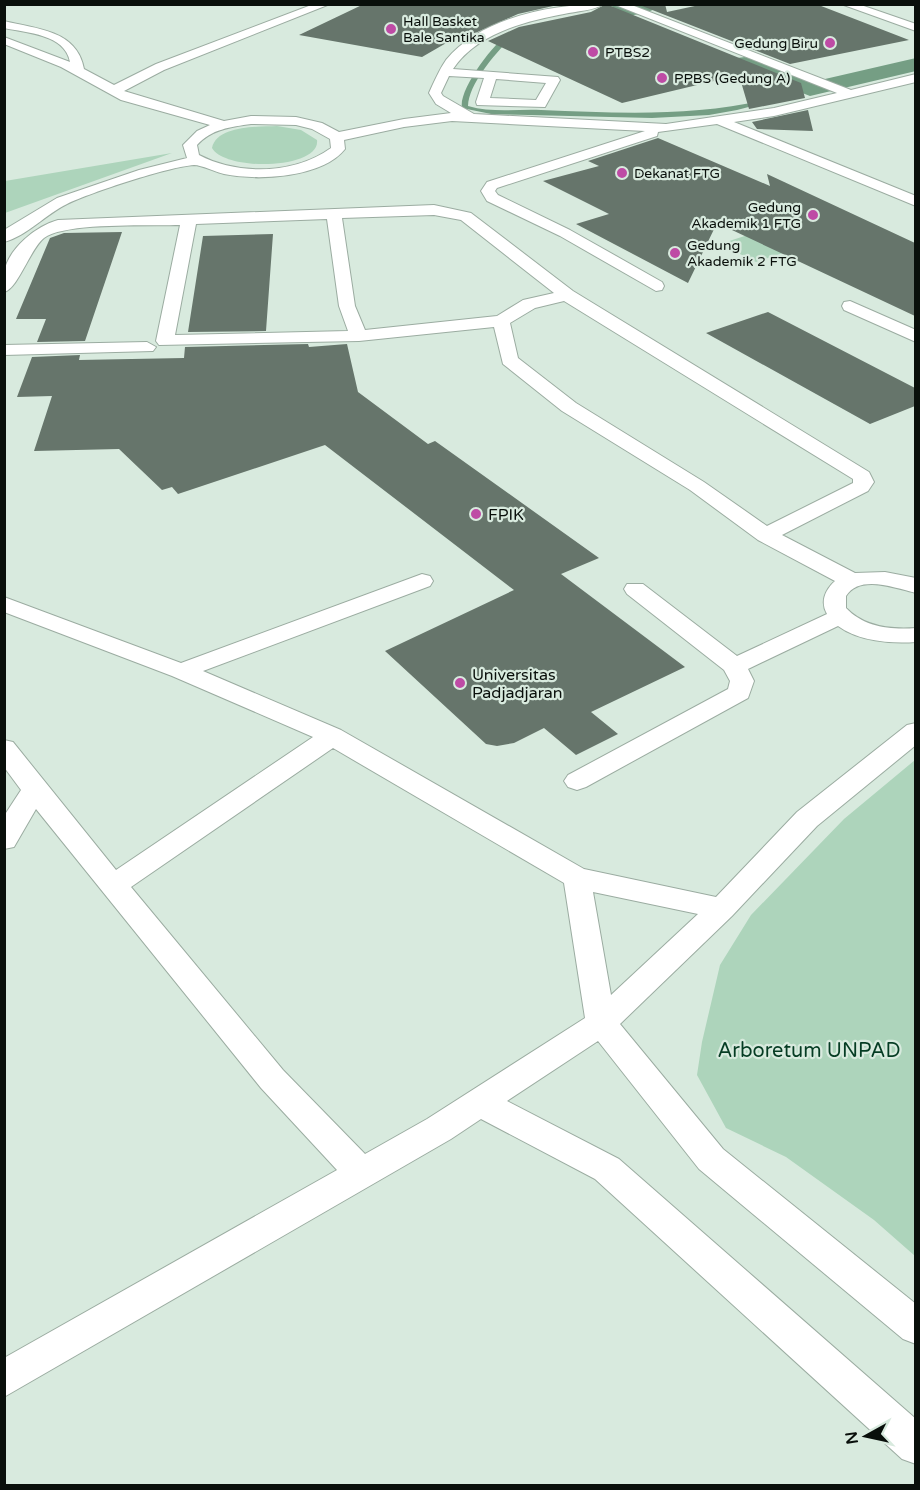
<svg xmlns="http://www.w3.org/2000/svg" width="920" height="1490" viewBox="0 0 920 1490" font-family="'Varela Round',sans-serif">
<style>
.green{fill:#add4bb}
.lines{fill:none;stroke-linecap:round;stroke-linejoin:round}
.stream{fill:#759e84;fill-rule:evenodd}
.canal{fill:#759e84;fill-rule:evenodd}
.building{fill:#66756b}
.lane-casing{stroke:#9baca1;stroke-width:2}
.lane{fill:#fff;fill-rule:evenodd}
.poi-dot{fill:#be4ba5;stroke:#d8eade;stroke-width:2}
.labels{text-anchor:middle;stroke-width:4.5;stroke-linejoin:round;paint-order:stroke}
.far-poi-label{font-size:14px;fill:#090f0b;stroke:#d8eade;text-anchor:start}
.poi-label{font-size:16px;fill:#090f0b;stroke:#d8eade;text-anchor:start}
.near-park-label{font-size:20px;fill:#053c23;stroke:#d8eade}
</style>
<rect width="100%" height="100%" fill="#d8eade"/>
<path class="green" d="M277,126L301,130L317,140C321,169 226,172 212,148C217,125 259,127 277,126Z
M172,153L5,213V181Z
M785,223L822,240L756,262L720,244Z
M915,760V1256L874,1220L786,1157L726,1128L697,1075L702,1042L720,965L751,915L844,819Z"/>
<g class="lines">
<path class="stream" d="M511,32L514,34C498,51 469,82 468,106C492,113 516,109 541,110C617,113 690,117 765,100L768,102L737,110L709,115L652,118L491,114L462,108C458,90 495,41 511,32Z
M810,87L812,90L786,98L783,96Z"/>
<path class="canal" d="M620,4H661C654,14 622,18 610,15L607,11L610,7Z
M745,57L812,82L916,58V71L810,96L737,68L734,63L737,58Z"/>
</g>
<path class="building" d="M364,4H562L518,14L473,34L467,31L422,57L299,35Z
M606,4L801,83L805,98L749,109L739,75L622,103L488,41L519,27L591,12Z
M637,4H665L667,12L704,4H816L909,40L790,64Z
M808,110L813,131L757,129L752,122Z
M658,138L770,186L767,174L915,243V316L717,223L688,283L576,224L609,214L543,181L599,166L588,161Z
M122,232L85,341L37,342L46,319H16L50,238L64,233Z
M273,234L266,331L188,332L203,236Z
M768,312L915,388V406L870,424L706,333Z
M308,344L309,347L347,344L358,392L428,444L435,441L599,558L561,574L685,667L591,712L618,734L576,755L544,728L514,743L497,746L486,744L385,651L514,590L325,445L178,494L172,487L162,490L119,449L34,451L52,396L17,397L32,357L80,355L79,360L184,358L185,347Z"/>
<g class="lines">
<g class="lane-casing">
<path id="lane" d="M314,4H330L164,70L124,91L224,121L251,116L296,117L322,123L339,132L404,119L451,113L436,104L429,93C434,82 439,70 446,60C481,17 553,4 604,4C594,11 576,11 564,14C525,21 476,34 453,69L558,77L560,80L545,107L477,105L476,102L484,78L449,76L441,93L443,96L474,114L666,124L774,108L837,93L613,4H629L851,90L916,74V82L774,116L734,122L916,196V206L717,124L658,132L657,136L497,188L495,191L498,195L570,230L662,282L664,286L662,290L656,291L560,236L487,201L481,191L487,182L645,131L452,121L404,127L344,140L345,149C322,178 258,181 224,174C215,172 202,165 194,165C168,167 92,192 67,204C46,214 27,236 4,242V230L57,198L139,170L187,158L183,145L197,131L210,125L121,100L61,67L4,44V37L70,62C65,34 27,33 4,28V21C37,29 77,30 84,69L114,85L156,64ZM496,79L546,83L536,100L490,98ZM251,124L296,125L312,129L330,139L331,148C295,174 239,176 199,155L197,145C211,129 231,127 251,124Z
M841,4H858L916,24V31Z
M434,205L471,213L573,291L869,472L874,482L868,491L782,535L855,573L885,572L916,578V593C895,588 860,574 846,596V608C864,627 890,630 916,628V642C891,644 858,641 838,626L748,669L754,681L748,698L586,787L577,790L568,787L564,781L568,775L728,689L730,681L724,670L627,594L624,589L627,584H643L737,656L827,614C820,602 825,590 835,581L758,540L690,490L562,411L503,364L494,327L359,341L159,345L156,341L180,225C151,226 65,222 44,238C30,249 18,289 4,292C4,286 3,278 4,272C9,248 36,226 58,220ZM434,215L461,220L554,293L523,300L497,316L365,330L355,306L342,218ZM327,219L339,306L348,331L175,335L196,224ZM564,301L853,479V483L767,526L704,482L576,403L518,358L510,323L535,308Z
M850,301L916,330V342L844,310L842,306L844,302Z
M147,342L156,347L153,351L4,355V345Z
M422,574L430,576L433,581L430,586L203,671L341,730L584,869L716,897L797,812L907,725L916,723V745L817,826L732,916L620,1024L723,1149L916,1304V1344L903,1339L699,1169L598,1041L507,1101L619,1159L916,1419V1464L902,1459L595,1179L481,1119L451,1139L4,1397V1358L337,1170L261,1088L36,809L14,847L4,849V816L21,790L4,767V740L13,742L116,870L313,737L172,676L4,612V597L181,663ZM333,748L564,883L585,1018L427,1119L365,1154L283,1070L131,887ZM593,892L698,914L611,995Z"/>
</g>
<use href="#lane" class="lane"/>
</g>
<g class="poi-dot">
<circle cx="391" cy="29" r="6"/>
<circle cx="830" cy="43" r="6"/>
<circle cx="593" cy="52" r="6"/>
<circle cx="662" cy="78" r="6"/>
<circle cx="622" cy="173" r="6"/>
<circle cx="813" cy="215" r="6"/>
<circle cx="675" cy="253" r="6"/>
<circle cx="476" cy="514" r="6"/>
<circle cx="460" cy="683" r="6"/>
</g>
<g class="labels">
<g class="far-poi-label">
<text x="403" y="26">Hall Basket<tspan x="403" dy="16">Bale Santika</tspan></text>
<text x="818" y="48" text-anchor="end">Gedung Biru</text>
<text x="605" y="57">PTBS2</text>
<text x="674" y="83">PPBS (Gedung A)</text>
<text x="634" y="178">Dekanat FTG</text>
<text x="801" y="212" text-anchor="end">Gedung<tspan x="801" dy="16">Akademik 1 FTG</tspan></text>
<text x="687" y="250">Gedung<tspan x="687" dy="16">Akademik 2 FTG</tspan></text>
</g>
<g class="poi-label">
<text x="488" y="520">FPIK</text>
<text x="472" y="680">Universitas<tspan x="472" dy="18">Padjadjaran</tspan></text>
</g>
<g class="near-park-label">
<text x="809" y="1057">Arboretum UNPAD</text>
</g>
</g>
<rect width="920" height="1490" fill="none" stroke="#090f0b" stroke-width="12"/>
<g transform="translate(866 1436) rotate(262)" stroke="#d8eade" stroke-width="4.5" paint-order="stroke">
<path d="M0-4.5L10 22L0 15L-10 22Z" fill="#090f0b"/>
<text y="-9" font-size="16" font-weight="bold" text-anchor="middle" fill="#090f0b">N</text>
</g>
</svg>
